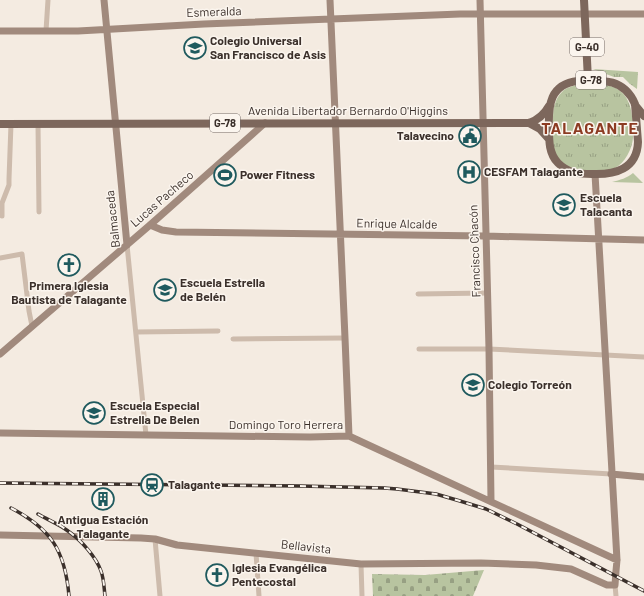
<svg xmlns="http://www.w3.org/2000/svg" width="644" height="596" viewBox="0 0 644 596" font-family="Barlow,sans-serif">
<style>
.grass{fill:url(#grass-tufts)}
.cemetery{fill:url(#cemetery-stones)}
.lines{fill:none;stroke-linecap:round;stroke-linejoin:round}
.street{stroke:#cdbbac;stroke-width:5}
.secondary{stroke:#a18a7d;stroke-width:7}
.primary{stroke:#7d675c;stroke-width:8}
.rail-casing{stroke:#3b302b;stroke-width:3.5}
.rail{stroke:#fbf5ee;stroke-width:2;stroke-dasharray:6;stroke-linecap:butt}
.labels{text-anchor:middle;stroke-width:3;stroke-linejoin:round;paint-order:stroke}
.shield{fill:#fbf5ee;stroke:#756b66;stroke-width:1}
.shield-label{font-size:11px;font-weight:bold;fill:#3b302b}
.street-label{font-size:12px;fill:#3b302b;stroke:#fbf5ee}
.poi-label{font-size:12px;font-weight:bold;fill:#3b302b;stroke:#fbf5ee;text-anchor:start}
.district-label{font-size:16px;font-weight:bold;letter-spacing:1px;fill:#8c3b22;stroke:#fbf5ee}
</style>
<defs>
<pattern id="grass-tufts" width="24" height="20" patternUnits="userSpaceOnUse"><rect width="24" height="20" fill="#b8c4a0"/><path d="M3 7l-1-3M5 7V3M7 7l1-3M15 17l-1-3M17 17v-4M19 17l1-3" fill="none" stroke="#97a083"/></pattern>
<pattern id="cemetery-stones" width="16" height="16" patternUnits="userSpaceOnUse"><rect width="16" height="16" fill="#b8c4a0"/><path d="M2 7V4a2 2 0 0 1 4 0v3zM10 15v-3a2 2 0 0 1 4 0v3z" fill="#97a083"/></pattern>
</defs>
<rect width="100%" height="100%" fill="#f4ebe1"/>
<path class="grass" d="M593,69L638,72L637,89L630,84L623,77H614Z
M581,84C593,84 609,83 619,90C631,99 632,113 633,126C633,130 633,134 633,138C632,149 625,163 615,168C605,172 595,172 585,171C552,167 551,147 553,120C553,110 554,100 562,92C566,87 574,86 581,84Z
M633,173L643,183L612,182C620,180 627,178 633,173Z"/>
<path class="cemetery" d="M484,570L473,596H373L372,574L425,575Z"/>
<g class="lines">
<path class="street" d="M46,31L48,0
M38,124L39,212
M2,216V203L9,185V179L11,124
M127,245L146,435
M0,258L22,254L29,311L32,326
M418,294L487,293
M136,332L218,331
M233,339L345,338
M419,349H489L644,357
M491,467L611,474
M155,539L160,596
M256,553L259,596
M361,564L362,596
M615,585L616,596"/>
<path class="secondary" d="M104,0L127,245
M330,0L345,338L349,436
M480,0L489,349L491,501
M0,31H78L204,24L460,14H644
M150,225L162,230L176,232L485,236L644,240
M0,354L150,225L265,123
M0,433L223,436L310,437L349,436L617,560
M611,474L644,477
M0,535L141,538L155,539L177,545L361,564L481,563L536,565L571,569L607,585H615L616,571L617,560L595,174"/>
<path class="primary" d="M584,0L588,80
M578,81C602,80 624,78 635,104L638,142C637,169 615,175 592,174C579,174 568,173 558,163C549,154 549,141 549,129C548,105 550,84 578,81Z
M635,105L644,116
M529,123L540,129L549,139
M0,124L529,123C538,120 544,115 549,106"/>
<g class="rail-casing">
<path id="rail" d="M0,483L300,486L384,488L397,489L436,494L460,501L486,509L517,524L644,591
M11,508C51,529 65,550 69,596
M38,514C48,520 59,524 68,531C81,540 96,557 101,571C104,579 104,588 105,596"/>
</g>
<use href="#rail" class="rail"/>
</g>
<defs>
<g id="school-ring" transform="scale(1.15)"><circle r="9.5" fill="#fbf5ee" stroke="#1f5a5e" stroke-width="1.5"/><path d="M0-5L7-2L0 1L-7-2ZM-4 1L0 2.5L4 1V4Q0 6-4 4Z" fill="#1f5a5e"/></g>
<g id="civic-ring" transform="scale(1.15)"><circle r="9.5" fill="#fbf5ee" stroke="#1f5a5e" stroke-width="1.5"/><path d="M-.6-6.5H3V-4.5H.6V-3L4-1V1h2V6H-6V1h2V-1L-.6-3ZM-1.2 2.5V6h2.4V2.5Z" fill="#1f5a5e"/></g>
<g id="hospital-ring" transform="scale(1.15)"><circle r="9.5" fill="#fbf5ee" stroke="#1f5a5e" stroke-width="1.5"/><path d="M-5-5h3v3.5h4V-5h3V5h-3V1.5h-4V5h-3Z" fill="#1f5a5e"/></g>
<g id="stadium-ring" transform="scale(1.15)"><circle r="9.5" fill="#fbf5ee" stroke="#1f5a5e" stroke-width="1.5"/><path d="M0-5a6.5 5 0 1 0 0 10a6.5 5 0 1 0 0-10ZM-3.5-1.8h7v3.6h-7Z" fill="#1f5a5e"/></g>
<g id="church-ring" transform="scale(1.15)"><circle r="9.5" fill="#fbf5ee" stroke="#1f5a5e" stroke-width="1.5"/><path d="M-1.2-6h2.4v3.5h3.3v2.4h-3.3V6h-2.4V-.1h-3.3v-2.4h3.3Z" fill="#1f5a5e"/></g>
<g id="station-ring" transform="scale(1.15)"><circle r="9.5" fill="#fbf5ee" stroke="#1f5a5e" stroke-width="1.5"/><path d="M-3-6H3Q5-6 5-4V2Q5 4 3 4L4.5 6H3L1.5 4h-3L-3 6H-4.5L-3 4Q-5 4-5 2V-4Q-5-6-3-6ZM-3.5-4v3h7v-3ZM-3.5 1v1.5H-2V1ZM2 1v1.5H3.5V1Z" fill="#1f5a5e"/></g>
<g id="building-ring" transform="scale(1.15)"><circle r="9.5" fill="#fbf5ee" stroke="#1f5a5e" stroke-width="1.5"/><path d="M-4-6H4V6H1V3H-1V6H-4ZM-2.5-4.3h1.7v1.8h-1.7ZM.8-4.3h1.7v1.8H.8ZM-2.5-1h1.7V.8h-1.7ZM.8-1h1.7V.8H.8Z" fill="#1f5a5e"/></g>
</defs>
<g fill-rule="evenodd">
<use href="#school-ring" x="195" y="48"/>
<use href="#civic-ring" x="470" y="136"/>
<use href="#hospital-ring" x="469" y="172"/>
<use href="#stadium-ring" x="225" y="175"/>
<use href="#school-ring" x="564" y="205"/>
<use href="#church-ring" x="69" y="265"/>
<use href="#school-ring" x="165" y="290"/>
<use href="#school-ring" x="473" y="385"/>
<use href="#school-ring" x="94" y="413"/>
<use href="#station-ring" x="152" y="485"/>
<use href="#building-ring" x="103" y="499"/>
<use href="#church-ring" x="217" y="575"/>
</g>
<g class="labels">
<g class="shield">
<rect x="570" y="38" width="34" height="18" rx="3"/>
<rect x="576" y="71" width="30" height="18" rx="3"/>
<rect x="210" y="114" width="30" height="18" rx="3"/>
</g>
<g class="shield-label">
<text x="587" y="51">G-40</text>
<text x="591" y="84">G-78</text>
<text x="225" y="127">G-78</text>
</g>
<g class="street-label">
<text transform="translate(214 12) rotate(-2)" y="4">Esmeralda</text>
<text x="348" y="115">Avenida Libertador Bernardo O'Higgins</text>
<text transform="translate(162 199) rotate(-41)" y="4">Lucas Pacheco</text>
<text transform="translate(113 219) rotate(-96)" y="4">Balmaceda</text>
<text transform="translate(397 224) rotate(1)" y="4">Enrique Alcalde</text>
<text transform="translate(475 251) rotate(-92)" y="4">Francisco Chacón</text>
<text x="286" y="429">Domingo Toro Herrera</text>
<text transform="translate(306 547) rotate(6)" y="4">Bellavista</text>
</g>
<g class="poi-label">
<text x="210" y="45">Colegio Universal<tspan x="210" dy="14">San Francisco de Asis</tspan></text>
<text x="454" y="140" text-anchor="end">Talavecino</text>
<text x="484" y="176">CESFAM Talagante</text>
<text x="240" y="179">Power Fitness</text>
<text x="580" y="202">Escuela<tspan x="580" dy="14">Talacanta</tspan></text>
<text x="180" y="287">Escuela Estrella<tspan x="180" dy="14">de Belén</tspan></text>
<text x="69" y="290" text-anchor="middle">Primera Iglesia<tspan x="69" dy="14">Bautista de Talagante</tspan></text>
<text x="488" y="389">Colegio Torreón</text>
<text x="110" y="410">Escuela Especial<tspan x="110" dy="14">Estrella De Belen</tspan></text>
<text x="168" y="489">Talagante</text>
<text x="103" y="524" text-anchor="middle">Antigua Estación<tspan x="103" dy="14">Talagante</tspan></text>
<text x="232" y="572">Iglesia Evangélica<tspan x="232" dy="14">Pentecostal</tspan></text>
</g>
<g class="district-label">
<text x="590" y="134">TALAGANTE</text>
</g>
</g>
</svg>
